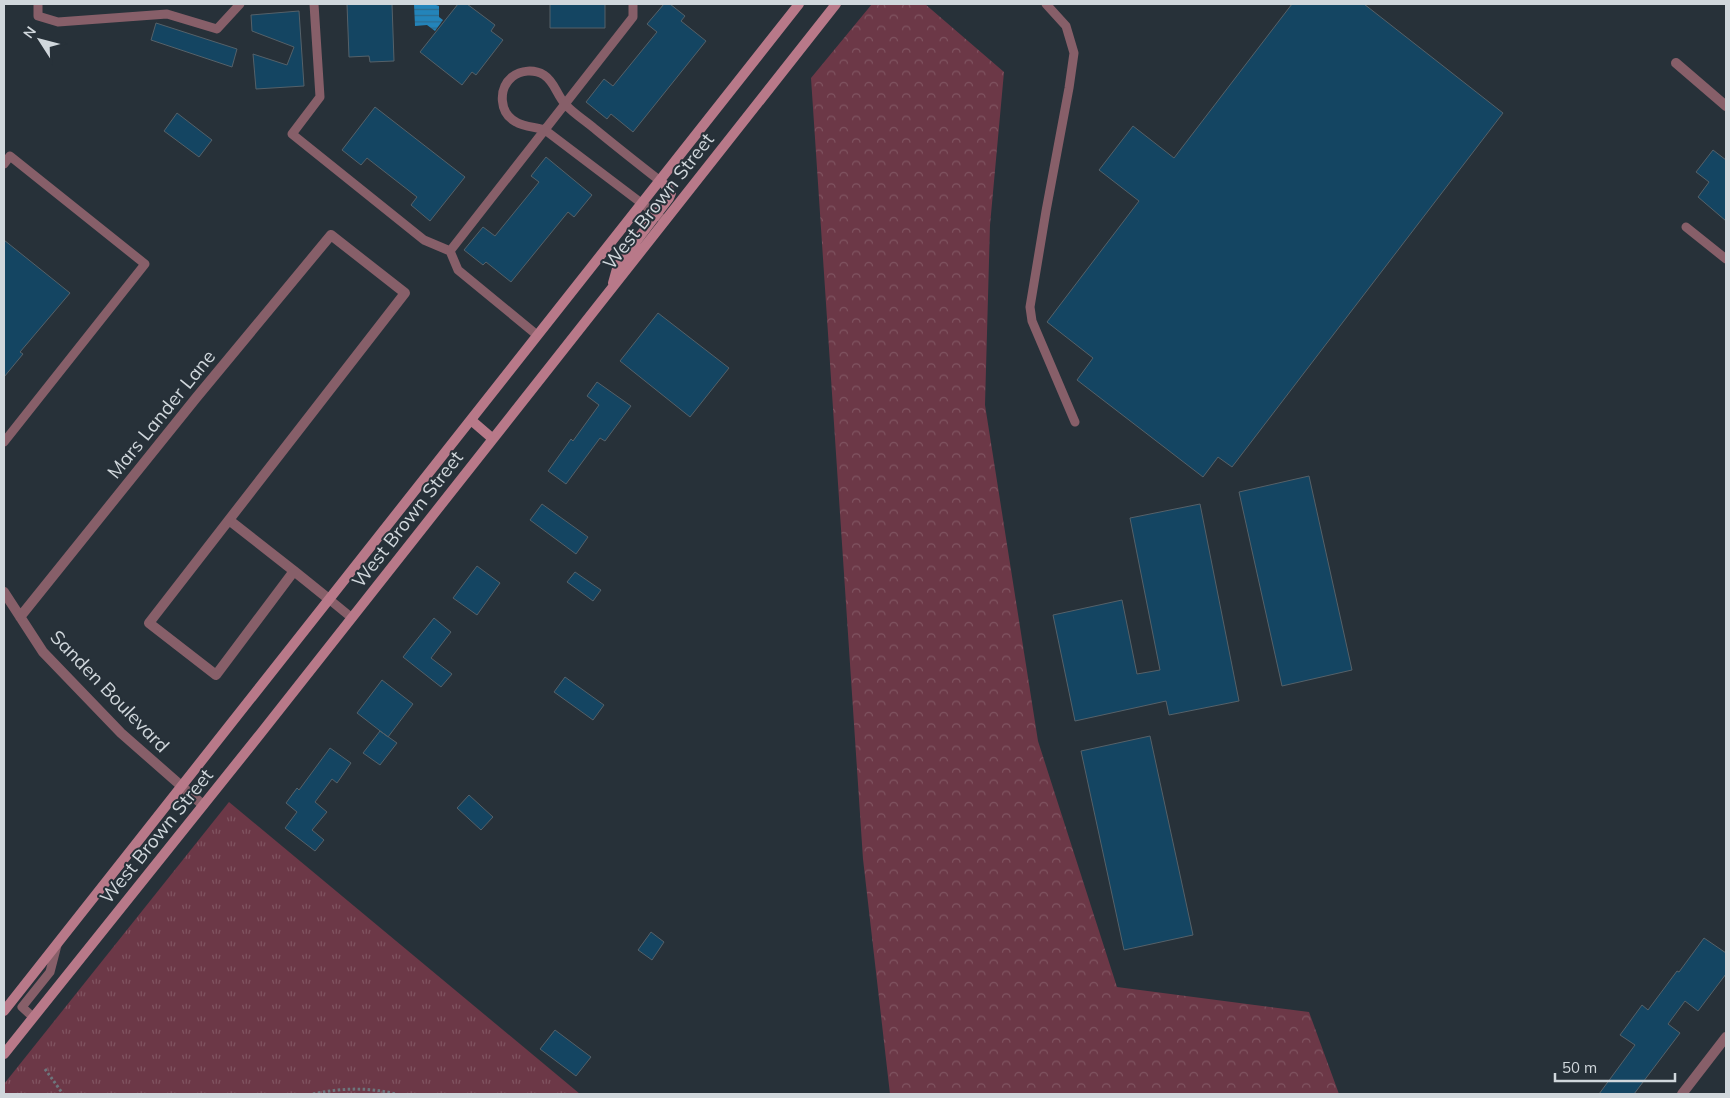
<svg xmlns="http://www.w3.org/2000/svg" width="1730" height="1098" viewBox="0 0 1730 1098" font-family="Mulish,sans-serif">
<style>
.forest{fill:url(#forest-crowns)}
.park{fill:url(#park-tufts)}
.water{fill:url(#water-rules)}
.building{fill:#144562;stroke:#556169}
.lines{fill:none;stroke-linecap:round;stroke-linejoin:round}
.path{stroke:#6d767d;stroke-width:3;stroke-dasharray:2.5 2.5;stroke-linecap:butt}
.lane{stroke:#875f69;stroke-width:9}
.street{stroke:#875f69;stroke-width:10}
.secondary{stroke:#b87989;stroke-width:10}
.labels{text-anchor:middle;stroke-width:4;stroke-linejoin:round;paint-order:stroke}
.street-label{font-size:19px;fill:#d0d7dc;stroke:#273139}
</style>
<defs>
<pattern id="forest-crowns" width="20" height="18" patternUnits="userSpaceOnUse" patternTransform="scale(1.25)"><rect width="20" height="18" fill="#6c3847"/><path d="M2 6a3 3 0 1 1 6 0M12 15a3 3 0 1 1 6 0" fill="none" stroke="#805461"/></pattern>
<pattern id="park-tufts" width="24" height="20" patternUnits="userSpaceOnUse" patternTransform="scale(1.25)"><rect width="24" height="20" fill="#6c3847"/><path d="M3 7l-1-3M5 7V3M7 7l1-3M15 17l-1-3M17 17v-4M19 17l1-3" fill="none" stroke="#805461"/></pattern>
<pattern id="water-rules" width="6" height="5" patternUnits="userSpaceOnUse" patternTransform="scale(1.25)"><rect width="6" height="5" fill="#2384ba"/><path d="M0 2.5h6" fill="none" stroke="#2c6c90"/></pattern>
</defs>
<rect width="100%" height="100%" fill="#273139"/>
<path class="forest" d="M872,4H925L1004,72L990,225L985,405L1038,741L1117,987L1309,1012L1339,1094H890L863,859L811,78Z"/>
<path class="park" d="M229,802L580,1094H4V1084Z"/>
<path class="water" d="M414,4H433L439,6V17L443,20L435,31L427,25L415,26Z"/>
<path class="building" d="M347,4H392L394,61L370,62L369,56L349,57Z
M458,4H467L495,25L491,31L503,40L476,75L472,72L462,85L420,52Z
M550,4H605V28H550Z
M664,4H670L685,16L681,21L706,41L633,132L611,114L607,119L586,102L604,79L613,86L657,32L647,24Z
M1292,4H1364L1503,113L1232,467L1218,457L1203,477L1077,380L1093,358L1047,322L1139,201L1099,170L1133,126L1174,158Z
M299,11L304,86L256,89L253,54L287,65L294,47L252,31L251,15Z
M156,23L237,49L232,67L151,40Z
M375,107L465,177L430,221L411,205L417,197L367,158L361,165L342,150Z
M177,113L212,140L199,157L164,131Z
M1713,150L1726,160V221L1698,197L1709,182L1696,172Z
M546,157L592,195L574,217L568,212L511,282L486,262L483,265L464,250L483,227L495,236L539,182L531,176Z
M4,240L70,293L20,352L23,354L4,377Z
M658,313L729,368L690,417L620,361Z
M597,382L631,406L605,441L600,438L566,484L548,471L571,439L573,441L599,405L587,396Z
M1309,476L1352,670L1282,686L1239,492Z
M542,504L588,537L576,554L530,520Z
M1200,504L1239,701L1169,715L1166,701L1075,721L1053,615L1122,600L1137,674L1160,670L1130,518Z
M477,566L500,583L477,615L453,598Z
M575,572L601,590L593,601L567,582Z
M434,618L451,632L431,658L452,674L441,687L403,657Z
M565,677L604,705L593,720L554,692Z
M382,680L413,704L388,737L357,713Z
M380,731L397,743L380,765L363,753Z
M1150,736L1193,935L1124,950L1081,751Z
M330,748L351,763L337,783L332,779L315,802L327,812L312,830L324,840L315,851L285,828L297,812L286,803L297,788L299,790Z
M469,795L493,817L481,830L457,808Z
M651,932L664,942L652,960L638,950Z
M1704,938L1726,953V974L1698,1011L1685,1001L1668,1024L1680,1033L1634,1094H1599L1635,1045L1620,1035L1642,1005L1648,1010L1677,971L1679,972Z
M555,1030L591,1057L576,1076L540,1049Z"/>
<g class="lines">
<path class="path" d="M45,1069L63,1094
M313,1094C341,1088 368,1087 396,1094"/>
<path class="lane" d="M38,4V16L58,22L167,14L217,29L240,4
M314,4L320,97L292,134L424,240L450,251L633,17V4
M1046,4L1066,26L1074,53L1069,88L1046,211L1030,307L1032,321L1075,422
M4,164L10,156L145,264L4,442
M664,184C641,166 618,148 595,129C586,121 574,114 566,105C557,96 555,82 544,75C534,69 521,70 512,77C498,89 499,113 516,122C524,127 536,127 545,130L665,221
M1686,227L1726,259
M450,251L458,270L537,335
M330,600L352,618
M33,1017L22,1007L50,972L57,945"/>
<path class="street" d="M1676,63L1726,106
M294,571L330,600
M4,592L43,652L121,733L203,805
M20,617L196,398L331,235L405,293L149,623L216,675L294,571L229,520
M1682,1094L1726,1037"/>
<path class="secondary" d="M613,283L618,265L669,198L671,193L665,185
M471,420L493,439
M4,1011L799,4
M4,1054L261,733L836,4"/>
</g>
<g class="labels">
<g class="street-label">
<text transform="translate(658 201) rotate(-52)" y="7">West Brown Street</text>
<text transform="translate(161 414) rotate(-51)" y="7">Mars Lander Lane</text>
<text transform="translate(407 519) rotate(-52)" y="7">West Brown Street</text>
<text transform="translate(110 691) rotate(46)" y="7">Sanden Boulevard</text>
<text transform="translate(156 836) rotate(-51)" y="7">West Brown Street</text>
</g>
</g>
<rect width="1730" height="1098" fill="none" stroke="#d0d7dc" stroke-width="10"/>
<g transform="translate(40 40) rotate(306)" stroke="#273139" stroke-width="4" paint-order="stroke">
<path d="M0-4L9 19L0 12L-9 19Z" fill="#d0d7dc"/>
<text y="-8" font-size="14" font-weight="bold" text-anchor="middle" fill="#d0d7dc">N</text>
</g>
<path d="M1555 1073v8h120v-8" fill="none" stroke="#d0d7dc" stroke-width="2.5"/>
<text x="1562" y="1073" font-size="15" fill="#d0d7dc" stroke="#273139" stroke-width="4" paint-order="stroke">50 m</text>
</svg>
